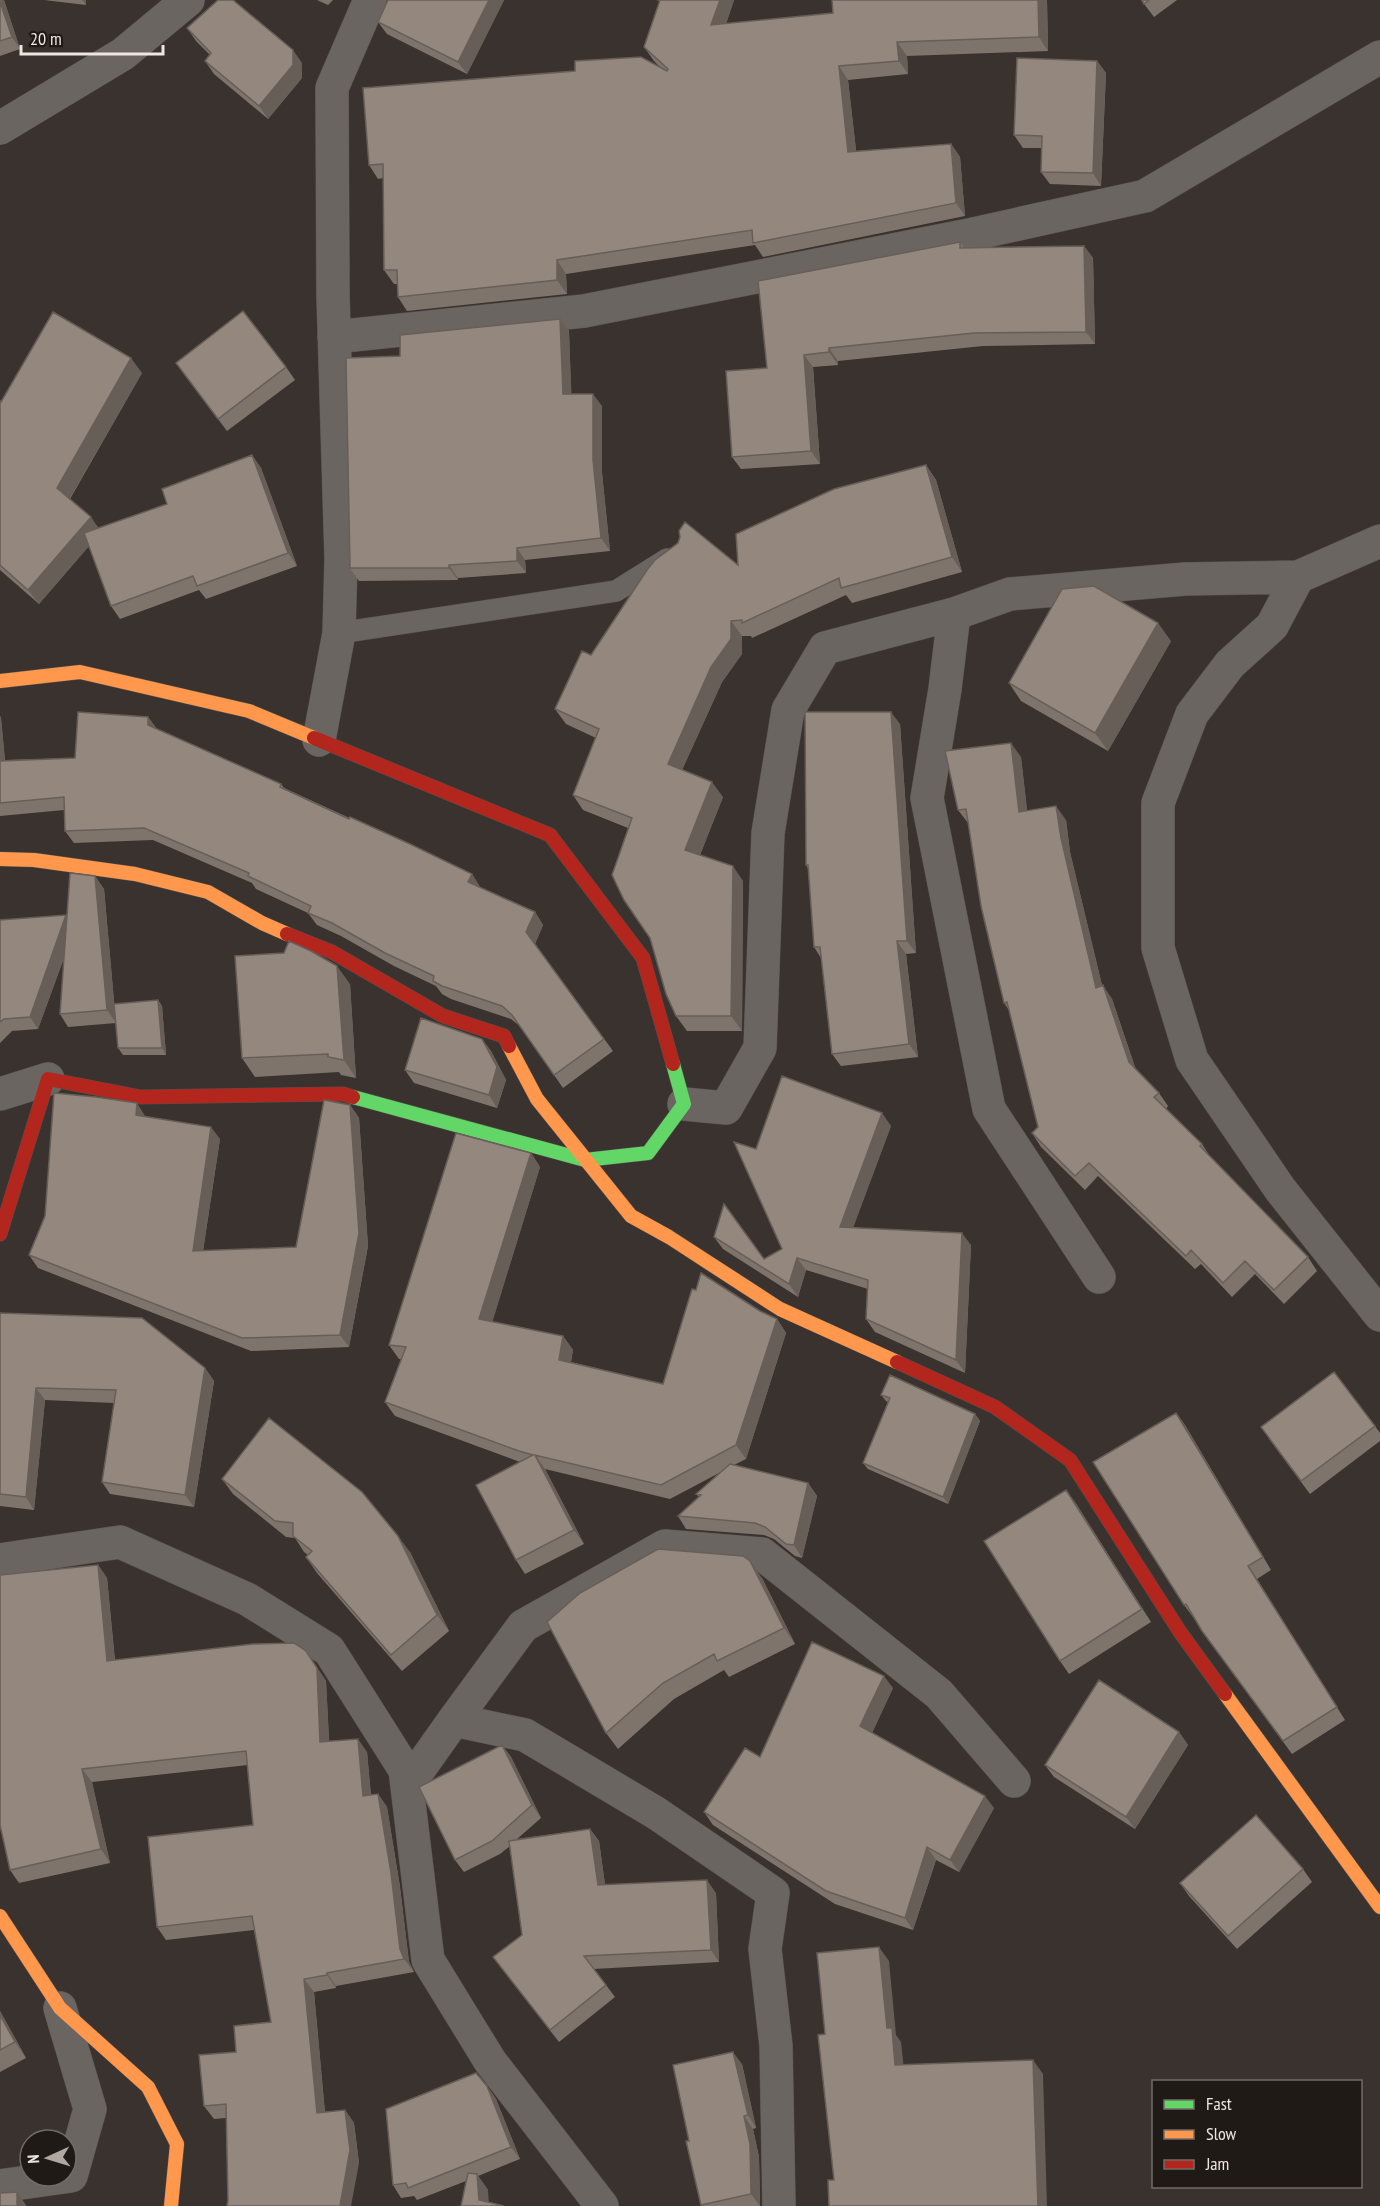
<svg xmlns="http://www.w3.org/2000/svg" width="1380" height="2206" viewBox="0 0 1380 2206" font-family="'PT Sans Narrow',sans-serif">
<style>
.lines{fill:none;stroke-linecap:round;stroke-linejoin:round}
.lane-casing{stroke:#554f4c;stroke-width:22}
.street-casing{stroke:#554f4c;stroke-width:34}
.fast-casing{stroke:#554f4c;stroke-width:15}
.slow-casing{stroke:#554f4c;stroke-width:15}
.jam-casing{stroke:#554f4c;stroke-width:15}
.lane{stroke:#6b6562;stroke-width:21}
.street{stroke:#6b6562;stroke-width:33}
.fast{stroke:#63d668;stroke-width:14}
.slow{stroke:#ff974d;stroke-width:14}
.jam{stroke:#b3261e;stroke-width:14}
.wall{fill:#7f746c}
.shaded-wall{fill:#685e58}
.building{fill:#94877e;stroke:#685e58;stroke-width:1.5}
</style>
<rect width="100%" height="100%" fill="#39322e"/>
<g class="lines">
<g class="lane-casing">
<path id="lane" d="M339,633L616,591L667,559"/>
</g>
<g class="street-casing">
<path id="street" d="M0,128L123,54L188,0
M334,337L584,311L964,236L1145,196L1380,57
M1298,577L1272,626L1230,664L1192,714L1158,803V948L1192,1060L1280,1189L1380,1315
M954,614L945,689L927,798L989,1109L1099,1277
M319,740L339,633L341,559L333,295L332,88L370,0
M0,1094L48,1079
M684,1104L726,1108L760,1048L768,833L788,710L825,648L954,614L1010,594L1185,579L1298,577L1380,541
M0,1560L120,1542L247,1599L329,1650L405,1770L428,1960L490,2061L602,2206
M454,1720L523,1626L665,1546L762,1554L939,1694L1014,1781
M405,1770L420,1768L454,1720L525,1735L656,1813L773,1893L765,1949L776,2046L779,2206
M0,2186L71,2176L90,2109L60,2008"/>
</g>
<g class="fast-casing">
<path id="fast" d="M353,1097L585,1160L648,1153L684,1104L673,1064"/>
</g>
<g class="slow-casing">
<path id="slow" d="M0,681L80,672L249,711L314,738
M0,859L34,860L135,874L208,892L262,923L287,934
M509,1046L537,1099L631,1216L669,1237L780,1309L897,1362
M1225,1694L1380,1907
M0,1916L60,2008L148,2087L177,2144L171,2206"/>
</g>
<g class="jam-casing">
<path id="jam" d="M314,738L550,835L643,958L673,1064
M287,934L332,952L443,1016L504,1036L509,1046
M0,1234L48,1079L141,1097L343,1094L353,1097
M897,1362L995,1407L1070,1460L1180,1632L1225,1694"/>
</g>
<use href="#lane" class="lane"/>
<use href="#street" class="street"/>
<use href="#fast" class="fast"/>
<use href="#slow" class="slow"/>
<use href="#jam" class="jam"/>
</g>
<path class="wall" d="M0,0H4L20,49L0,56Z
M44,0H86V5Z
M317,0H333L328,5Z
M388,0H504L467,74L387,34L378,22Z
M656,0H734L726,24L833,13L832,0H1047L1048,51L907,56L908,74L848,80L856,151L951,144L960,157L965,216L763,257L755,245L566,274L567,294L407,311L398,297L397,284H394L384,270L383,178L378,179L369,165L661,68L654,61L644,47L660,1Z
M1141,0H1177L1154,17Z
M187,28L302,63V78L268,119L214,74L205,61L210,55L196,41Z
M1097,61L1106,73L1101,186L1050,184L1041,172V148H1023L1014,135Z
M960,242L964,248L1084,246L1093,258L1095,344L983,346L838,361V365L813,367L820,464L741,469L732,457L767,368Z
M560,319L569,331L571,394L602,406V473L610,551L525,560L526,573L458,578V580L359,581L350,568L400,356Z
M176,363L286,367L295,380L227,431Z
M142,373L70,499L99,528L167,504L252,455L261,468L297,566L206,599L199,590L120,619L111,606L89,546L39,604L0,570V401L1,402Z
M926,465L936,480L962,572L852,603L846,595L752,638L751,636H742V654L722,682L682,770L723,797L700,855L743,881L742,1031H687L676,1016L628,828L583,810L573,795L596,738L566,724L555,709L591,655L738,565Z
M1171,641L1108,751L1021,701L1009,683Z
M0,716L1,718L5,760L75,758L148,717L157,729L281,784L284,788L472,874L480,887V888L535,912L543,925L535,944L613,1051L563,1088L521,1027L511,1019L451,999L442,994L436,986L394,966L341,936L317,925L308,913L256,889L252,883L153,840L74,843L65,831L64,810L0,816Z
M900,724L916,953L906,954L918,1057L841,1066L832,1054L821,958L814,947L808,869L806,865Z
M1021,757L1027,811L1066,820L1070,852L1102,986L1112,999L1136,1070L1159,1093L1168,1106L1166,1109L1202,1144L1211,1158L1308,1257L1317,1271L1284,1304L1255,1274L1232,1297L1201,1264L1195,1269L1098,1176L1085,1190L1041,1147L1032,1133L1038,1127L1009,1010L1004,1003L968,823L958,810Z
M95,876L104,889L116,1023L68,1027L60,1014L64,958L38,1029L12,1031L0,1043V920L67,916Z
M350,984L356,1078L341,1075L339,1072L255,1077L242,1058Z
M158,1000L162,1006L166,1055H123L118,1048Z
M482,1039L491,1051L506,1080L497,1108L414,1083L405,1070Z
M350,1105L359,1118L368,1246L349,1347L251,1351L38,1268L29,1255L145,1116V1117L220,1139L203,1251L296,1247Z
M891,1126L853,1227L971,1245L965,1373L875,1332L866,1319L868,1289L806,1270L798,1297L723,1249L714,1237L764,1259L782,1249Z
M531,1153L540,1167L492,1322L563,1336L573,1350L571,1362L663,1384L760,1311L777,1319L786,1333L746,1459L734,1465L808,1483L817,1496L802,1558L795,1556L774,1539L764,1535L686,1529L678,1516L699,1497L696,1494L721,1472L670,1499L545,1469L584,1544L525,1574L516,1560L520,1462L395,1416L385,1402L401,1359H399L389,1345Z
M0,1313L205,1368L214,1381L194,1507L110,1494L102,1482L114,1403L45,1400L34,1510L0,1506Z
M881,1395L975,1414L980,1421L948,1504L868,1469L863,1463L888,1402L886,1401Z
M1176,1413L1185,1425L1271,1570L1257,1579L1345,1720L1292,1754L1211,1643L1194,1617H1193L1184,1605Z
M1375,1426L1380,1433V1441L1310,1494L1269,1439Z
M222,1479L410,1552L449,1631L402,1671L317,1573L306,1557L308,1555L304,1552L295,1538L286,1537L233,1494Z
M1075,1502L1151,1622L1069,1674L1060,1661Z
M98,1565L107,1578L115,1660L306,1651L326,1681L329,1742L367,1752L371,1795L378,1794L387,1807L400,1887L409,1962L414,1972L336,1986V1988L314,1992L325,2112L345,2110L354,2123L359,2163L228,2201L226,2118L214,2119L204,2106L236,2052L271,2022L254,1930L166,1940L157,1927L253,1825L248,1765L92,1782L110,1863L19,1883L10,1870Z
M762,1578L795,1644L729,1677L724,1670L674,1699L618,1749L606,1733Z
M893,1688L872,1733L994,1808L959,1872L936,1860L913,1930L835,1904L713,1825L704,1812L760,1757Z
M1179,1732L1188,1745L1135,1829L1054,1777L1045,1765Z
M502,1745L511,1757L541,1818L517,1839L590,1829L599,1841L605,1885L716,1893L719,1962L594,1969L615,1997L559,2042L493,1957L522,1935L510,1846L500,1854L464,1872L455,1860Z
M1303,1869L1312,1882L1237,1949L1189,1896L1180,1883Z
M0,2011L26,2058L0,2072Z
M742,2064L756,2128L753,2129L759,2157L760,2206H701Z
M487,2086L496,2099L520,2159L478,2176L488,2190L461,2206L466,2181L417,2200L414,2196L401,2198L393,2185Z"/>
<path class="shaded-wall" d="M0,0H4L20,49L12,37Z
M82,0H86V5Z
M489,0H504L467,74L458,62Z
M720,0H734L721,39L711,25Z
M1038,0H1047L1048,51L1039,37Z
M897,42L907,56L908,74L899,61Z
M293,50L302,63V78L268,119L259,106Z
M1097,61L1106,73L1101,186L1093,173Z
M839,66L848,80L858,166L848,152Z
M951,144L960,157L965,216L956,203Z
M1084,246L1093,258L1095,344L1086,332Z
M557,260L566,274L567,294L557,280Z
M560,319L569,331L572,407L563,394Z
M829,348L838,361V365L829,352Z
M804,355L813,367L820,464L811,451Z
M131,358L142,373L67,503L57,488Z
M593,394L602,406V473L610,551L601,538L593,460Z
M252,455L261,468L297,566L288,553Z
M926,465L936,480L962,572L952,557Z
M91,517L101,532L39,604L28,590Z
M517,548L525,560L526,573L517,561Z
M449,565L458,578V580L449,568Z
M731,621L742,636V654L722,682L678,779L668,764Z
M1158,623L1171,641L1108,751L1095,733Z
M891,712L900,724L916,953L907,941Z
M0,716L1,718L6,773L0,765Z
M148,717L157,730L148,725Z
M1011,743L1021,757L1029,826L1019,812Z
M712,782L723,797L696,865L685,850Z
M1056,806L1066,820L1070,852L1106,1001L1096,988L1061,838Z
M733,866L743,881L742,1031L731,1016Z
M472,874L480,887L477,895L468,882Z
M95,876L104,889L116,1023L107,1010Z
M535,912L543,925L535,944L526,932Z
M66,915L75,927L38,1029L30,1017Z
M897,941L906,954L918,1057L909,1044Z
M337,966L350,984L356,1078L344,1060Z
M1103,985L1112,999L1138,1076L1129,1062Z
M158,1000L162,1006L166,1055L162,1048Z
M482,1039L491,1051L506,1080L497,1108L489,1095Z
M137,1103L145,1116L144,1128L136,1115Z
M350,1105L359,1118L368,1246L349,1347L340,1335Z
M882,1113L891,1126L849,1239L840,1227Z
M211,1127L220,1139L201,1264L193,1251Z
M531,1153L540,1167L489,1333L479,1319Z
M962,1233L971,1245L965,1373L956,1360Z
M797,1258L806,1270L798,1297L789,1284Z
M777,1319L786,1333L746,1459L736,1445Z
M563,1336L573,1350L569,1373L559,1360Z
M205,1368L214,1381L194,1507L185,1495Z
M36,1388L45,1400L34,1510L26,1497Z
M1176,1413L1185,1425L1271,1570L1263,1557Z
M975,1414L980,1421L948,1504L943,1497Z
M535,1455L545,1469L584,1544L574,1530Z
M808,1483L817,1496L802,1558L794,1545Z
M1066,1490L1075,1502L1151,1622L1142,1609Z
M398,1536L410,1552L449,1631L437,1615Z
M750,1561L762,1578L795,1644L784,1628Z
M98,1565L107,1578L116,1674L107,1661Z
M1248,1566L1257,1579L1345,1720L1337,1707Z
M306,1651L326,1681L330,1755L320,1742Z
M884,1676L893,1688L869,1739L860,1726Z
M1179,1732L1188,1745L1135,1829L1126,1817Z
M358,1739L367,1752L372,1809L363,1796Z
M502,1745L511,1757L541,1818L532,1805Z
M82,1769L92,1782L110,1863L101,1849Z
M378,1794L387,1807L400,1887L409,1962L414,1972L404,1959L400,1949Z
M985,1796L994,1808L959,1872L950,1860Z
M590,1829L599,1841L607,1898L598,1885Z
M927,1847L936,1860L913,1930L905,1918Z
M707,1880L716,1893L719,1962L711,1950Z
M879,1947L889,1961L896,2035L901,2042L905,2079L895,2065L887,2028Z
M327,1973L336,1986V1988L327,1975Z
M304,1979L314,1992L326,2126L317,2113Z
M0,2011L26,2058L15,2042L0,2015Z
M733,2052L742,2064L756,2128L748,2115Z
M1033,2060L1043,2074L1047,2206H1038Z
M487,2086L496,2099L520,2159L511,2147Z
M345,2110L354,2123L359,2163L351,2206H340Z
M744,2116L753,2129L759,2157L760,2206L751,2194Z
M477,2174L488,2190L489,2206L479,2200Z
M17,2192L26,2205V2206H17Z"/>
<path class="building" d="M218,0H233L293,50V65L259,106L205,61L211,53L187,28Z
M388,0H489L458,62L378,22Z
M660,0H720L711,25L833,13L832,0H1038L1039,37L897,42L899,61L839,66L848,152L951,144L956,203L753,243L752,230L557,260V280L398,297L397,270H384L383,164L369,165L363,88L575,71V61L641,57L667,71L668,69L644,47Z
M1142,0H1149L1144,4Z
M0,2L12,37L0,41Z
M1017,58L1097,61L1093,173L1041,172L1042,136L1014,135Z
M960,242V248L1084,246L1086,332L974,333L829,348V352L804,355L811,451L732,457L726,371L767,368L758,281Z
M243,311L286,367L218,419L176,363Z
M53,312L131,358L57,488L91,517L28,590L0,565V401L1,402Z
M560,319L563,394H593V460L601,538L517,548V561L449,565V568H350L346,358L400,356V335Z
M252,455L288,553L197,586L193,576L111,606L84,533L167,504L162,489Z
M926,465L952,557L841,588L839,578L742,623V620L731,621V639L711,667L668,764L712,782L685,850L733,866L731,1016H676L666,994L650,938L624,900L612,875L632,818L573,795L599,729L555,709L582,651L591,655L647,570L655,560L678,543L680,537L679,531L685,522L738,565L736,534L834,489Z
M1094,586L1158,623L1095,733L1009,683L1062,589Z
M78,712L148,717V725L281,784L280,787L349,819L350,817L410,844L472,874L468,882L535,912L526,932L604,1039L554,1075L512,1015L502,1006L442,986L433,981L434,976L385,953L332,923L308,913L311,906L248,876L249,873L144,828L65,831L64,797L0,803V761L75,758Z
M805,712H891L907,941H897L909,1044L832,1054L820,947H814L808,865H806Z
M1011,743L1019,812L1056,806L1061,838L1096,988L1103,985L1129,1062L1159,1093L1154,1097L1202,1144L1200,1146L1308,1257L1274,1290L1245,1261L1223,1283L1191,1250L1186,1256L1089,1163L1075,1176L1032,1133L1038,1127L1007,1002L1004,1003L981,906L966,809L958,810L945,751Z
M70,873L95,876L107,1010L60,1014Z
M66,915L30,1017L4,1019L0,1022V920Z
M289,941L311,951L337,966L344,1060L328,1057V1054L242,1058L235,956L284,953Z
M158,1000L162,1048H118L114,1004Z
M421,1018L482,1039L497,1067L489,1095L405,1070Z
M782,1076L882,1113L840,1227L962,1233L956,1360L866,1319L868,1280L797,1258L789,1284L714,1237L724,1204L764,1259L782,1249L734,1142L756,1149Z
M54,1093L96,1097L137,1103L136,1115L211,1127L193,1251L296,1247L324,1100L350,1105L359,1233L340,1335L242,1338L29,1255L45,1216Z
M456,1133L531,1153L479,1319L563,1336L559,1360L663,1384L692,1289L696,1290L701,1273L760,1311L777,1319L736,1445L661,1485L535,1455L574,1530L516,1560L476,1485L533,1455L519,1451L385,1402L406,1347L389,1345Z
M0,1313L142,1318L205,1368L185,1495L102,1482L116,1390L36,1388L26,1497L0,1494Z
M1334,1372L1375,1426L1301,1481L1261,1427Z
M890,1375L975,1414L943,1497L863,1463L890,1398L881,1395Z
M1176,1413L1263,1557L1248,1566L1337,1707L1283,1741L1202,1631L1186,1604L1184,1605L1093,1462Z
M269,1418L362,1492L398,1536L437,1615L391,1655L306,1557L312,1551L293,1536V1523L275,1521L222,1479Z
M730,1464L808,1483L794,1545L786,1544L765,1527L755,1523L678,1516L701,1495L696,1494Z
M1066,1490L1142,1609L1060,1661L984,1541Z
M658,1549L743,1556L750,1561L784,1628L717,1661L714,1654L663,1683L606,1733L547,1622L580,1593Z
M98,1565L107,1661L253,1644L294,1643L306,1651L317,1668L320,1742L358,1739L363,1796L378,1794L391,1873L400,1949L404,1959L327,1973V1975L304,1979L317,2113L345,2110L350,2150L340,2206H227L228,2201L226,2104L204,2106L199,2055L236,2052L234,2026L271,2022L252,1916L157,1927L148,1837L253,1825L246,1751L82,1769L101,1849L10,1870L0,1825V1575Z
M812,1642L884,1676L860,1726L985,1796L950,1860L927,1847L905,1918L826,1891L704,1812L745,1748L760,1757Z
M1099,1680L1179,1732L1126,1817L1045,1765Z
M502,1745L532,1805L492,1841L455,1860L419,1787Z
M1256,1815L1303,1869L1228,1936L1180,1883Z
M590,1829L598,1885L707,1880L711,1950L584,1956L606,1985L550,2030L493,1957L522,1935L509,1841Z
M879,1947L887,2028H892L895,2065L1033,2060L1038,2206H829L828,2180H834L818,2035L825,2034L817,1953Z
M0,2015L15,2042L0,2050Z
M733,2052L748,2115L744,2116L750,2144L751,2194L701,2205L686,2141H689L673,2065Z
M476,2073L487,2086L511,2147L408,2188L406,2183L393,2185L386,2109Z
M468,2173L477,2174L479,2200L504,2206H461Z
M17,2192V2206H0V2193Z"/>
<rect x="1152" y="2080" width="210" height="108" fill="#201a17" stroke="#726c68" stroke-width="1.5"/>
<rect x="1164" y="2100" width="30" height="9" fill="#63d668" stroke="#726c68" stroke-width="1.5"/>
<text x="1206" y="2110" font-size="18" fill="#eee6e1">Fast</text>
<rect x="1164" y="2130" width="30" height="9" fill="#ff974d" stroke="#726c68" stroke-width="1.5"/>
<text x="1206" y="2140" font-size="18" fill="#eee6e1">Slow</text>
<rect x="1164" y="2160" width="30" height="9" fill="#b3261e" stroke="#726c68" stroke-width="1.5"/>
<text x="1206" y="2170" font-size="18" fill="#eee6e1">Jam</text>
<g transform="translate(48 2158) rotate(266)"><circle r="28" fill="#201a17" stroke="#726c68" stroke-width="1.5"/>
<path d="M0-4.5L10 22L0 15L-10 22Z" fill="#afa7a2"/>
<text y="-9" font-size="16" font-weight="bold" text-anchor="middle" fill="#eee6e1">N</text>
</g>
<path d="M21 45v9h142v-9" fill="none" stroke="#eee6e1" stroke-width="3"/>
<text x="30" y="45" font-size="18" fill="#eee6e1" stroke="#201a17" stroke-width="4.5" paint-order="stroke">20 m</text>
</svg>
